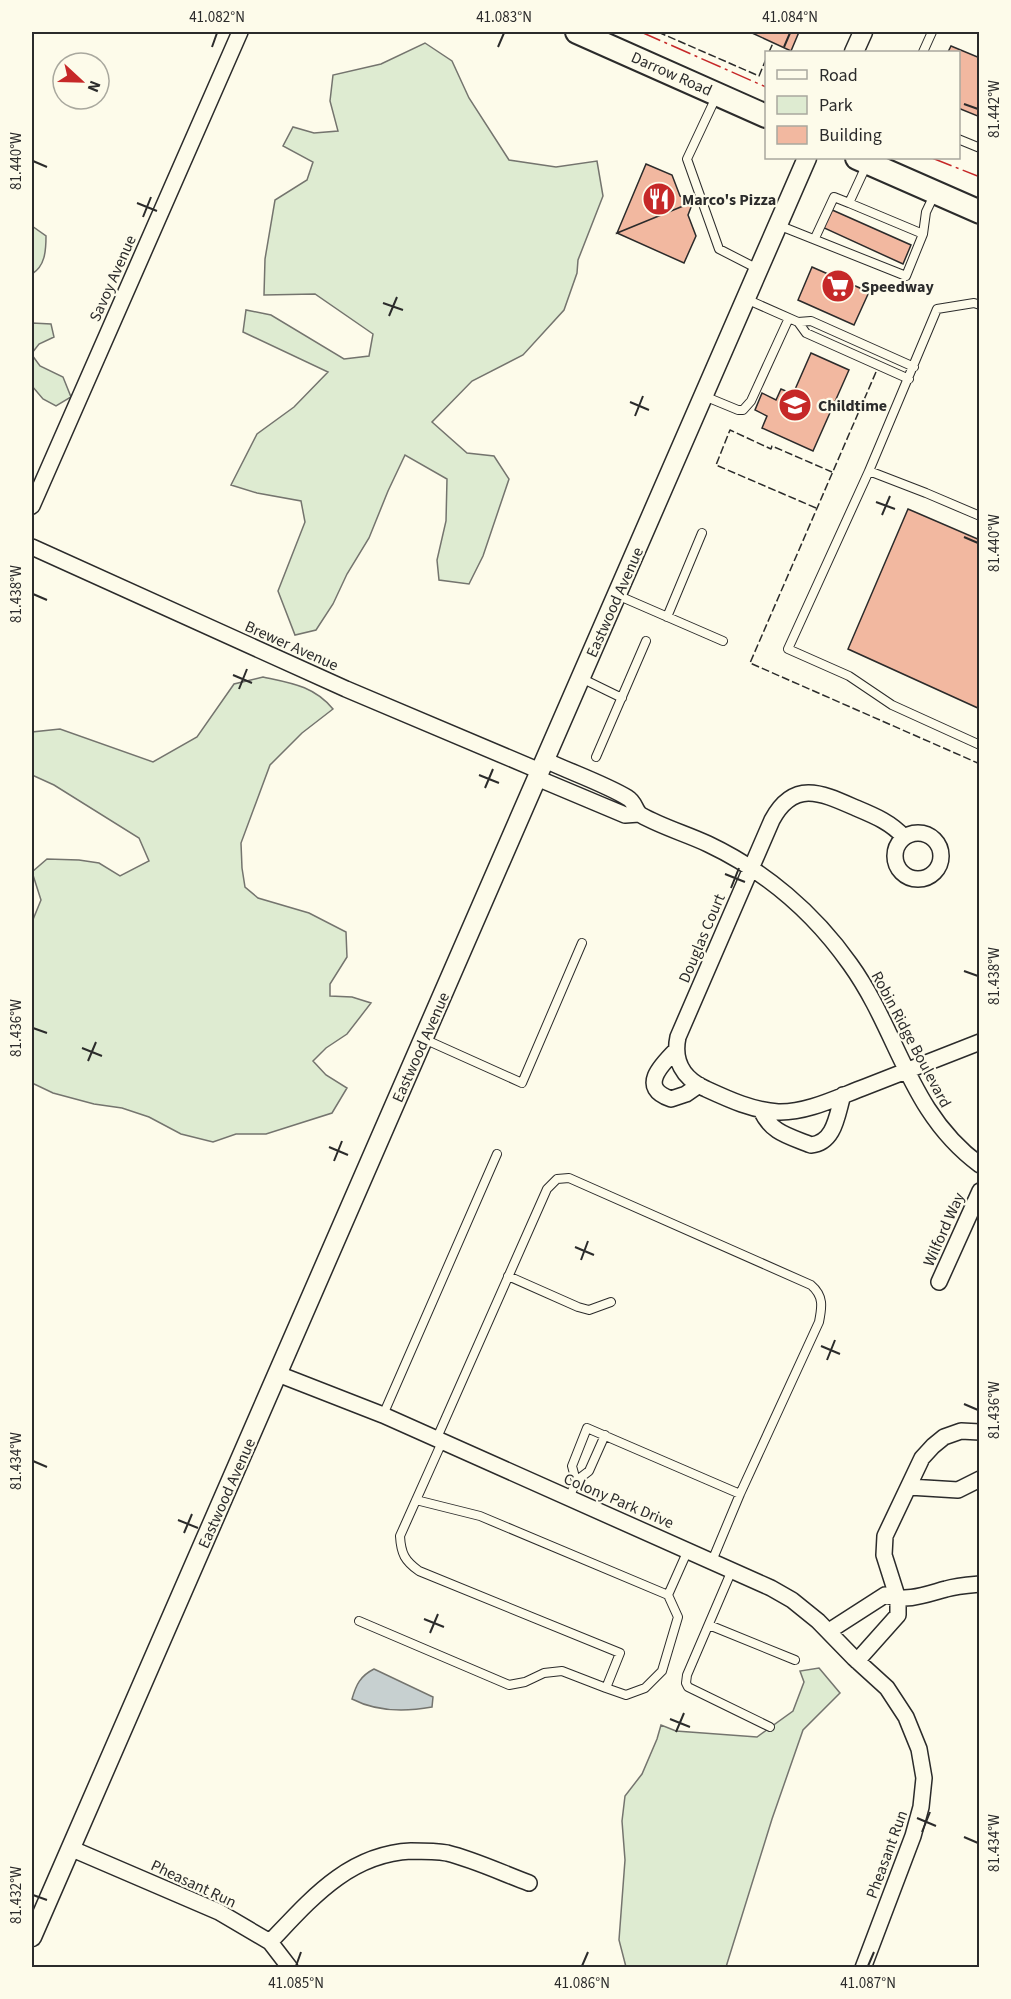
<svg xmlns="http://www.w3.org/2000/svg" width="1011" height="1999" viewBox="0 0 1011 1999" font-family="'Source Sans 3',sans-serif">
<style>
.green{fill:#deebd1;stroke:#74746e;stroke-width:1.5}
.water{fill:#c7d0d0;stroke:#74746e;stroke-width:1.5}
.building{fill:#f2b8a0;stroke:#2b2b2b;stroke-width:1.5}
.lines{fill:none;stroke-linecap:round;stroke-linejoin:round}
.service-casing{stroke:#2b2b2b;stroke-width:10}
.minor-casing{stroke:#2b2b2b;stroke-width:18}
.tertiary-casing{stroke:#2b2b2b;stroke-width:21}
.primary-casing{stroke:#2b2b2b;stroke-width:26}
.service{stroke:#fdfbea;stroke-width:8}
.minor{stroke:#fdfbea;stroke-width:15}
.tertiary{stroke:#fdfbea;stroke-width:18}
.primary{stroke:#fdfbea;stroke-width:22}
.fence{stroke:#2b2b2b;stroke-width:1.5;stroke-dasharray:8 3;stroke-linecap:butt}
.power{stroke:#c62828;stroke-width:1.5;stroke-dasharray:21 4.5 3 4.5;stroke-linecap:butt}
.ticks{fill:none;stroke:#2b2b2b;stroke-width:2}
.labels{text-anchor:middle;stroke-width:4.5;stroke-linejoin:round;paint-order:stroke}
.street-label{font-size:16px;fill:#2b2b2b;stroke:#fdfbea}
.poi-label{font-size:16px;font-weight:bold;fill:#2b2b2b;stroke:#fdfbea;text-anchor:start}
.neatline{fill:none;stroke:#2b2b2b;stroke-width:2}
.ticks-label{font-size:15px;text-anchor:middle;fill:#2b2b2b}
</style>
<rect width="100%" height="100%" fill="#fdfbea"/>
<path class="green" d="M425,43L452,61L469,98L509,160L556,167L597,161L603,196L578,260L577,273L564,310L523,355L472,381L432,422L467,453L494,456L509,479L483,556L469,584L439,580L437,560L446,521L447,479L405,455L388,491L369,538L347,574L333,604L316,630L295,635L278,591L305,522L301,501L257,493L231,485L257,434L294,407L328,372L243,332L246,310L271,315L344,359L369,356L373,334L315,294L264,295L265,259L275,200L307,180L313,162L283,146L293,127L314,133L338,131L330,101L333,75L381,64Z
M32,226L46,236C46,251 45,266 32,274Z
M32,323L51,324L54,337L39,344L32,353Z
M32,355L40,366L63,377L71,397L56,406L43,399L32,386Z
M263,677C291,683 314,686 333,709L302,733L270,765L241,843L242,868L245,887L258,898L309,913L346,932L347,957L330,984V996L352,997L371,1003L347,1034L326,1048L313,1061L326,1075L347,1088L332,1113L266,1134H236L213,1142L181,1134L149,1117L122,1108L94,1104L53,1093L32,1083V922L41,900L32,872L47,859L79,860L99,863L120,876L149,861L139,838L54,785L32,775V732L60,729L153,762L197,737L234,684Z
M819,1668L840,1693L803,1730L772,1819L726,1967H626L619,1940L625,1860L622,1821L625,1796L642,1774L657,1739L661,1725L676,1731L757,1737L793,1711L804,1682L800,1671Z"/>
<path class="water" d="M374,1669L433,1697L432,1707C405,1712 377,1712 352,1699C356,1685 360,1676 374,1669Z"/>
<path class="building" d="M752,32H799L791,51L752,33Z
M951,46L980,58V117L958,108V52H948Z
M646,164L672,175L680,196L693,202L617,233Z
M693,202L688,215L696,236L684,263L617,233Z
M830,209L911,245L903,264L822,227Z
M812,267L869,292L854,325L798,300Z
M811,353L849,370L813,451L762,428L767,416L755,410L762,393L776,400L781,389L793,394Z
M908,509L980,540V709L848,649Z"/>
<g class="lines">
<g class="service-casing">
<path id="service" d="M923,52L932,32
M717,95L687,159L719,249L758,269
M958,139L980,148
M867,164L849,203L923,234
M778,225L906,276L923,234L926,212L935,193
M815,238L834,197L849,203
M746,299L798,322L806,333L909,379
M980,305L974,303L937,309L869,471L926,493L980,516
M798,322L811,321L914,367
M704,396L738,410H743L751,401L789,318
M869,471L788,649L849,676L892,705L980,745
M617,595L723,641
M667,617L702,533
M581,678L622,698
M596,757L646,641
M424,1039L522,1083L582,943
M508,1276L578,1307L589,1310L611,1302
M383,1415L497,1154
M436,1440L547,1189L557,1179L569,1178L811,1285C824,1296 822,1307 819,1322L740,1494L587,1428L572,1466L576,1481
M569,1499L576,1481L589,1471L605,1435
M416,1500L480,1516L668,1595L678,1617L662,1671L645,1688L626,1695L606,1688
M712,1561L740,1494
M732,1570L687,1675L686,1683L688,1687L770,1727
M668,1595L688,1550
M359,1621L509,1685L525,1682L544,1673L562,1671L606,1688L620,1653L419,1571C405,1561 401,1554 400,1536L442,1442
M709,1625L795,1660"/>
</g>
<g class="minor-casing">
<path id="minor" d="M32,506L240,32
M32,547L346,689L540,771
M545,760C570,772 605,784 628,798C635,802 635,811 641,815C662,827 687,834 708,844C765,871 814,913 850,964C899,1032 908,1112 980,1165
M537,778L625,815L639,814
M895 856a23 23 0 1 1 46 0a23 23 0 1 1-46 0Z
M904,837C890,822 875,816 856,808C822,793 794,779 772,820L678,1037C673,1060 683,1078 704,1088C728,1099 751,1110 778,1112C807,1113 838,1097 865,1087C903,1072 941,1057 980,1042
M676,1050C661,1065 638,1088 671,1099L686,1094L699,1085
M761,1110C771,1133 789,1136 811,1145C835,1143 837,1114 843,1095
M939,1282L980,1191
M278,1374L383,1415L771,1588L792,1600L818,1621L854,1658L887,1688L906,1717L919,1749L924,1778L921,1807L913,1836L863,1968
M909,1487L958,1490L980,1479
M829,1631L885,1595C908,1602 924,1595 946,1589C956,1586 969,1585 980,1584
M857,1661L898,1615V1599L884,1555L885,1536L922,1458L933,1446L944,1437L961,1431L980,1432
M70,1848L219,1912L270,1942L290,1968
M270,1942C310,1900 348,1854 411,1851C423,1851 436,1851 447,1853C475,1860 502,1873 529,1883"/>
</g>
<g class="tertiary-casing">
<path id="tertiary" d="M854,52L863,32
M32,1937L807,158"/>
</g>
<g class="primary-casing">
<path id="primary" d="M577,32L766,116
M857,158L980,212"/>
</g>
<use href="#service" class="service"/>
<use href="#minor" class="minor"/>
<use href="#tertiary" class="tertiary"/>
<use href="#primary" class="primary"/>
<path class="fence" d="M658,32L759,76L766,59
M769,52L773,43
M876,372L750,663L980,764
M816,508L716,465L730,430L771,449L772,446L832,472"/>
<path class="power" d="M641,32L766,87
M932,158L980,177"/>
</g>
<path class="ticks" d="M212,47L217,33M498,47L504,33M784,47L790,33M964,104L978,109M33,161L47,167M137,203L157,211M143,217L151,197M383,303L403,310M389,316L397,297M630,402L649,410M635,416L643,396M876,502L895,509M882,515L890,496M964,537L978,543M33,594L47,600M233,675L252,683M239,689L247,669M479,775L499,783M485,788L493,769M725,874L745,882M731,888L739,868M964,971L978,976M33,1028L47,1033M82,1048L102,1056M88,1061L96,1042M329,1147L348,1155M334,1161L342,1141M575,1247L594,1255M581,1260L588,1241M821,1346L840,1354M827,1360L835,1340M964,1404L978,1410M33,1461L47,1467M178,1520L198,1528M184,1533L192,1514M424,1619L444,1627M430,1633L438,1614M670,1719L690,1727M676,1732L684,1713M917,1818L936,1826M922,1832L930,1812M964,1837L978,1843M33,1895L47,1900M296,1966L301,1952M582,1966L588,1952M868,1966L874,1952"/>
<defs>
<g id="restaurant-disc" transform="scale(1.725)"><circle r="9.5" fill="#c62828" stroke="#fdfbea"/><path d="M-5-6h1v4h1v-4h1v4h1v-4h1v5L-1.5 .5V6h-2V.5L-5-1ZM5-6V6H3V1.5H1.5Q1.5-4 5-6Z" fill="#fff"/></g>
<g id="supermarket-disc" transform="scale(1.725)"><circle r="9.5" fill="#c62828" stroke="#fdfbea"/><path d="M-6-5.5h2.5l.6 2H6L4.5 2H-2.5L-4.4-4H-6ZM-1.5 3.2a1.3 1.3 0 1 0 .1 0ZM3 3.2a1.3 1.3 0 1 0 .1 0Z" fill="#fff"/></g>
<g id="school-disc" transform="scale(1.725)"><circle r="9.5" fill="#c62828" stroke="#fdfbea"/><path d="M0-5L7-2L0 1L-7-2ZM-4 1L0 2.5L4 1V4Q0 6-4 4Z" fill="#fff"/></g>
</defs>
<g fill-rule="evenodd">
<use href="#restaurant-disc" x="659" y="199"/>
<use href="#supermarket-disc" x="838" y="286"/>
<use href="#school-disc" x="795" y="405"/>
</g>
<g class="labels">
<g class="street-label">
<text transform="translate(672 73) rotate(24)" y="6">Darrow Road</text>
<text transform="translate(112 278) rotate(-66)" y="6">Savoy Avenue</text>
<text transform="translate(614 602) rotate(-66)" y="6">Eastwood Avenue</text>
<text transform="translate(292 645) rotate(24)" y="6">Brewer Avenue</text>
<text transform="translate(701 938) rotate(-67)" y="6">Douglas Court</text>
<text transform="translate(912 1039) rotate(62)" y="6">Robin Ridge Boulevard</text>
<text transform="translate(420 1047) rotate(-66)" y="6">Eastwood Avenue</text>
<text transform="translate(943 1229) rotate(-66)" y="6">Wilford Way</text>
<text transform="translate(226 1493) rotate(-66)" y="6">Eastwood Avenue</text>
<text transform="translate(619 1500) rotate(23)" y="6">Colony Park Drive</text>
<text transform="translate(886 1854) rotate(-70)" y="6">Pheasant Run</text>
<text transform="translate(194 1883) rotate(25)" y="6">Pheasant Run</text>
</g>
<g class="poi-label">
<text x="682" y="205">Marco's Pizza</text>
<text x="861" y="292">Speedway</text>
<text x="818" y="411">Childtime</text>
</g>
</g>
<rect width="1011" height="1999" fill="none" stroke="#fdfbea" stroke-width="66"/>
<rect x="765" y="51" width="195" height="108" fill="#fdfbea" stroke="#a9a89e" stroke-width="1.5"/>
<rect x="777" y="70" width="30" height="9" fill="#fdfbea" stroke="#a9a89e" stroke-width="1.5"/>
<text x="819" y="81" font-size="18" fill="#2b2b2b">Road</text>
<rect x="777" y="96" width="30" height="18" fill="#deebd1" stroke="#a9a89e" stroke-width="1.5"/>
<text x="819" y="111" font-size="18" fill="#2b2b2b">Park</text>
<rect x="777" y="126" width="30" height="18" fill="#f2b8a0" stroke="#a9a89e" stroke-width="1.5"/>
<text x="819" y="141" font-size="18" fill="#2b2b2b">Building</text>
<g transform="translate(81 81) rotate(112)"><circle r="28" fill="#fdfbea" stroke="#a9a89e" stroke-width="1.5"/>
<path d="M0-4.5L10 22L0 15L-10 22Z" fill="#c62828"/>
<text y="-9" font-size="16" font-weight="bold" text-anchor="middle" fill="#2b2b2b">N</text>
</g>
<rect x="33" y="33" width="945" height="1933" class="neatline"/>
<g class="ticks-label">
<text x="217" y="22">41.082°N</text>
<text x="504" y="22">41.083°N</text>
<text x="790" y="22">41.084°N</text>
<text transform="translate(994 109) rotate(-90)" y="5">81.442°W</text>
<text transform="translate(16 161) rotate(-90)" y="5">81.440°W</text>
<text transform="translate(994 543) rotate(-90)" y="5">81.440°W</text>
<text transform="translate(16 594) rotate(-90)" y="5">81.438°W</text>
<text transform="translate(994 976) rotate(-90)" y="5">81.438°W</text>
<text transform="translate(16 1028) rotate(-90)" y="5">81.436°W</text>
<text transform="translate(994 1410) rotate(-90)" y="5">81.436°W</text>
<text transform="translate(16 1461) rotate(-90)" y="5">81.434°W</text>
<text transform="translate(994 1843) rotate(-90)" y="5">81.434°W</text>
<text transform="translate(16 1895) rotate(-90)" y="5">81.432°W</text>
<text x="296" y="1988">41.085°N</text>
<text x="582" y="1988">41.086°N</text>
<text x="868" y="1988">41.087°N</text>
</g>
</svg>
